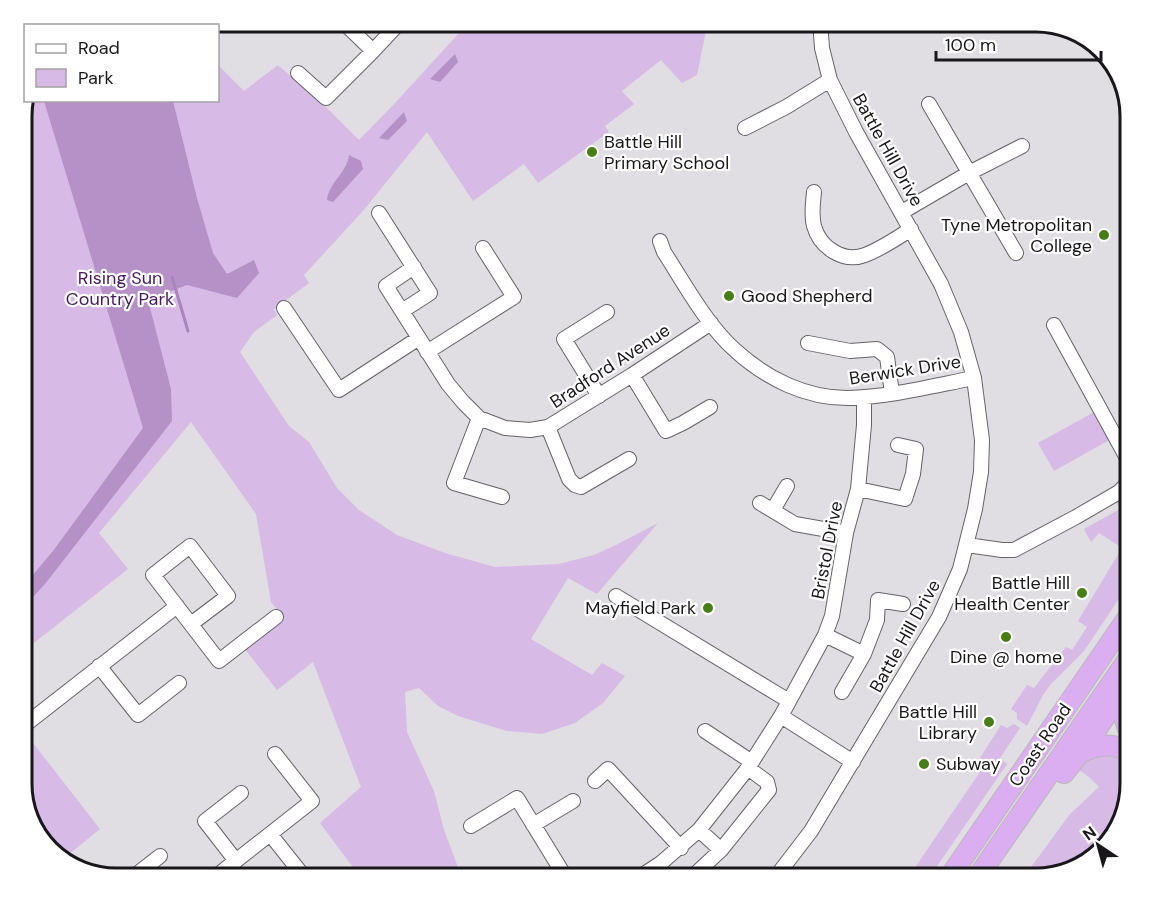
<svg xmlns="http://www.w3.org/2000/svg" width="1152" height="899" viewBox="0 0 1152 899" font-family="'DM Sans',sans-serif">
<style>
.green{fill:#d7bae6}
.forest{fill:#b691c8}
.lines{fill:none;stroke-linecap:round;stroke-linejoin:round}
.stream{stroke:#a985bb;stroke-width:3}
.minor-casing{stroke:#666368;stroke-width:16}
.highway-casing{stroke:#bab9ba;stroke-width:22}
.minor{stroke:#fff;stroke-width:14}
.highway{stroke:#dbaef1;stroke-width:20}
.poi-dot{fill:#477e15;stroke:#fff;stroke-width:2}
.labels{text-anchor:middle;stroke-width:4.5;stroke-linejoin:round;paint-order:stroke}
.poi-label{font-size:18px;fill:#191719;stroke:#fff;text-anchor:end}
.street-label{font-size:18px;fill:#191719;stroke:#fff}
.park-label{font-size:18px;fill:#47195b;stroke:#fff}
.rim{fill:none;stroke:#191719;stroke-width:3}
</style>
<rect width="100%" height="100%" fill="#e0dde3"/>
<path class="green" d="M470,21H708L697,75L682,83L661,60L622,91L634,104L605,126L609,132L538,183L524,164L473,201L427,132L362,212L304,275L309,283L274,309L277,315L254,332L240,352L289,426L309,442L337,488L359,510L397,535L445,553L495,567L559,564L594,555L616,545L658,523L597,594L568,578L531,639L592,675L602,663L625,676L603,703L575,723L542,734L507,731L458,716L438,706L419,688L405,692L407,732L434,791L444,830L462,878H361L320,823L361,787L313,662L277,690L244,648L283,617L271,602L256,514L191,422L99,533L128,569L21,653V109L25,100H218V65L244,91L278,65L329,110L359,140L396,102Z
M1096,411L1111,439L1054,471L1038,443Z
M1131,485V581L1084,651L1051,684L1043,695L1027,726L1017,719V713L1011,709L1027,685L1034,688L1066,647L1072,650L1087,627L1078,621L1122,548L1099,533L1091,542L1084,529L1120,509L1116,501Z
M1014,724L1020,728L1000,758L1007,764L929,878H908L984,766L978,761L1001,725L1007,728Z
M26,734L100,829L63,859L53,855L21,790V738Z
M1102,750L1131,760V784L1108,846L1078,868L1037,878H1023L1070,814L1099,787L1089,777L1076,768L1089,755Z"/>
<path class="forest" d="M115,21H163L165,25H103Z
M455,54L458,62L440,82L430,79Z
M44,101H173L197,198L213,253L227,274L254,260L259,273L237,298L187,285L148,300L171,389L172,421L45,584L21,610V589L53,551L143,428Z
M404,112L407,121L388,140L379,138Z
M349,155L361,161L363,169L333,202L327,200C329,182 347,173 349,155Z"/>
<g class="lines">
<path class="stream" d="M172,277L188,331"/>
<g class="minor-casing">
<path id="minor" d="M342,21L373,51L401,21
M181,25L184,21
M298,73L326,98L373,51
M929,104L1016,253
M745,128L786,107L830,80
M814,192C813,203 811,215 814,226C820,248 844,263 865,255C878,250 899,237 911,229
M902,212L969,173L1022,146
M379,213L430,293L402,311
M660,241L664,252C684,283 708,327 736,351C767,379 806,398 847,398C890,397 932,386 974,378
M414,267L386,286L448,384L463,402L479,418L505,428L530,430L548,427L632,375L711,323
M284,308L339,390L419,338
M808,343L850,351L877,349L887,357L892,393
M427,352L514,297L483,248
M632,375L666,431L683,423L710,407
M599,396L564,339L607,312
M479,418L454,483L502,497
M548,427L569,479L575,485L581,487L629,459
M858,489L905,499L913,474L916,449L898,445
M760,503L795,524L846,533
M773,510L787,486
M967,545L1002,550H1014L1076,517L1119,492L1126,485L1129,473L1128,460L1054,325
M616,596L789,701
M191,624L228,596L190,546L153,575L219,661L276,617
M825,635L864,654
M99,666L138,715L179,683
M842,692L864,654L877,620L878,600L903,604
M781,716L853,762
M21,728L177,606
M705,731L752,762
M595,781L608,769L681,848
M533,825L573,801
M471,826L517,798L566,878
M699,830L721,850
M270,834L305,878
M236,861L205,821L241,793
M132,878L160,856
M214,878L312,801L275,754
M638,878L661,863L699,830L748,768L781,716L825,635L832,616L846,533L858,489L864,425V397
M691,878L721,850L769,790L767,782L748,768
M775,878L811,831L939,617L960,569L975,509L981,472L982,440L974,378L961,332L941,284L856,132L830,80L822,48L820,21"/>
</g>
<g class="highway-casing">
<path id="highway" d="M1126,687C1121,705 1123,719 1131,736
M1080,753C1098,744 1113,742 1131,753
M1064,773L1086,745L1125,687
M949,878L1131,613
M977,878L1131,655"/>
</g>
<use href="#minor" class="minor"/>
<use href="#highway" class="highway"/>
</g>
<g class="poi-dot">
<circle cx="592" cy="152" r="6"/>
<circle cx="1104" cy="235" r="6"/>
<circle cx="729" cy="296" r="6"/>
<circle cx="1082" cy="593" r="6"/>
<circle cx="708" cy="608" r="6"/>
<circle cx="1006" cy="637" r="6"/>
<circle cx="989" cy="722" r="6"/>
<circle cx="924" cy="764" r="6"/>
</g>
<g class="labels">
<g class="poi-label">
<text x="604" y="148" text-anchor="start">Battle Hill<tspan x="604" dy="21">Primary School</tspan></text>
<text x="1092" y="231">Tyne Metropolitan<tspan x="1092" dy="21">College</tspan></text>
<text x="741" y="302" text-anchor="start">Good Shepherd</text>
<text x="1070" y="589">Battle Hill<tspan x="1070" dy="21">Health Center</tspan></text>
<text x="696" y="614">Mayfield Park</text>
<text x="1006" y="663" text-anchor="middle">Dine @ home</text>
<text x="977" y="718">Battle Hill<tspan x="977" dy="21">Library</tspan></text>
<text x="936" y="770" text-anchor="start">Subway</text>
</g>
<g class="street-label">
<text transform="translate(888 150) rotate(61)" y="6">Battle Hill Drive</text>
<text transform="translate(610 366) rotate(-33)" y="6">Bradford Avenue</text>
<text transform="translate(905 370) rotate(-9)" y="6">Berwick Drive</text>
<text transform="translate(827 550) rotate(-79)" y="6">Bristol Drive</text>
<text transform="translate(905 636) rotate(-61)" y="6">Battle Hill Drive</text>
<text transform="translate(1040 745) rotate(-56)" y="6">Coast Road</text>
</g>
<g class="park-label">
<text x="120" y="284">Rising Sun<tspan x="120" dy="21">Country Park</tspan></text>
</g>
</g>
<path d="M0 0H1152V899H0ZM116 32H1036A84 84 0 0 1 1120 116V784A84 84 0 0 1 1036 868H116A84 84 0 0 1 32 784V116A84 84 0 0 1 116 32Z" fill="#fff" fill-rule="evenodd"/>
<path class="rim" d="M116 32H1036A84 84 0 0 1 1120 116V784A84 84 0 0 1 1036 868H116A84 84 0 0 1 32 784V116A84 84 0 0 1 116 32Z"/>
<rect x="24" y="24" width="195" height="78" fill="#ffffff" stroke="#a3a2a3" stroke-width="1.5"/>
<rect x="36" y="44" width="30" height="9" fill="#ffffff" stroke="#a3a2a3" stroke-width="1.5"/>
<text x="78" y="54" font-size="18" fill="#191719">Road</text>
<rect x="36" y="69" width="30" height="18" fill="#d7bae6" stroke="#a3a2a3" stroke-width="1.5"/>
<text x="78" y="84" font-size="18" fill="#191719">Park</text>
<g transform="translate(1098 845) rotate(324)" stroke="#ffffff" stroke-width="4.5" paint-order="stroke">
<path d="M0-4.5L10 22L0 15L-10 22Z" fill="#191719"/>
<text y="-9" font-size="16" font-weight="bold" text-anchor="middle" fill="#191719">N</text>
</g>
<path d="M936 51v9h165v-9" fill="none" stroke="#191719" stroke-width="3"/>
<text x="945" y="51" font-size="18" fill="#191719" stroke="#ffffff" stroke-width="4.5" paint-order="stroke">100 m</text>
</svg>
